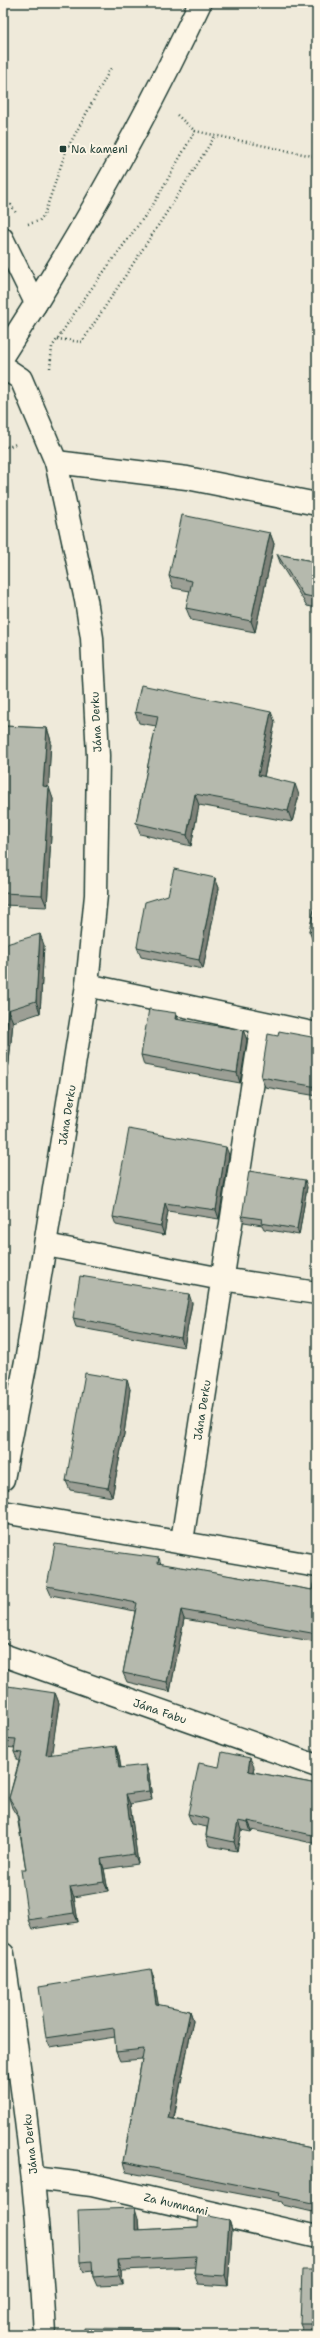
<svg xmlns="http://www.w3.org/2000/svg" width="320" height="2338" viewBox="0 0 320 2338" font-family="'Shantell Sans',sans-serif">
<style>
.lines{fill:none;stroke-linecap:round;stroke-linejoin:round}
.lane-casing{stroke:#1f3d34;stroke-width:23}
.street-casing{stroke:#1f3d34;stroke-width:25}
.secondary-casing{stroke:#1f3d34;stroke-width:25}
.primary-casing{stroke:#1f3d34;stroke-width:25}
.path{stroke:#1f3d34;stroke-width:2.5;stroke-dasharray:1 3;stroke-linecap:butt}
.lane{stroke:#fcf5e5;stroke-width:20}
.street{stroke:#fcf5e5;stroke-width:22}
.secondary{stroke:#fcf5e5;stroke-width:22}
.primary{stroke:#fcf5e5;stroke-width:22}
.wall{fill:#9c9f95;stroke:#1f3d34}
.shaded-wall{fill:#7f8279;stroke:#1f3d34}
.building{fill:#b5b9ad;stroke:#1f3d34}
.poi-dot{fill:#1f3d34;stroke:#fcf5e5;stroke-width:1.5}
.labels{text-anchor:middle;stroke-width:4;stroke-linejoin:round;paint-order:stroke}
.poi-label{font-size:11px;fill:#1f3d34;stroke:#fcf5e5;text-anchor:start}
.street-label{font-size:11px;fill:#1f3d34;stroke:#fcf5e5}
</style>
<rect width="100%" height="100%" fill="#efeada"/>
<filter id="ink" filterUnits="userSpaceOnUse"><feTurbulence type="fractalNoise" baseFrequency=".025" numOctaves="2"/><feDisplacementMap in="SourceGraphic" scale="8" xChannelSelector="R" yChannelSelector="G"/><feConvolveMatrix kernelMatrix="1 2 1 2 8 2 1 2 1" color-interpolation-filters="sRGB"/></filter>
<g filter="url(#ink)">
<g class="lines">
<g class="lane-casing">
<path id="lane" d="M3,238L36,305"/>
</g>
<g class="street-casing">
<path id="street" d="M56,462L187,478L317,504
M87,985L317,1034
M46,1245L222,1279L317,1293
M3,1512L317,1566
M182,1541L262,1023
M3,1655L317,1766
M34,2178L92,2185L317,2237"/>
</g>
<g class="secondary-casing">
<path id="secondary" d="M3,367L21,379L56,462L86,600L92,638L98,756L96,895L87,985L27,1356L3,1479
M3,1954C22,2082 39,2206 45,2335"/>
</g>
<g class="primary-casing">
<path id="primary" d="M3,355C76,243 143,124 200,3"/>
</g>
<path class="path" d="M177,115L195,131L317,157
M3,208L11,205L16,213
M28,224L39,221L44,215L66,151L112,66
M57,339L82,342L178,195L215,136
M50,368L52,347L86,296L153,205L195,131
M3,445L8,447L16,444"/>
<use href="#lane" class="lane"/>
<use href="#street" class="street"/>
<use href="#secondary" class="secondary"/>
<use href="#primary" class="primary"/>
</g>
<path class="wall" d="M303,3H317V7L304,4Z
M270,533L274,544L255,632L191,620L186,608L190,591L173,588L169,576Z
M277,554L317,562V608L307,606L281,565Z
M135,712L275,722L264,777L299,795L292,822L199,805L191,846L140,834L136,823L156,726L139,723Z
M3,726L47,728L51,741L48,787L53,799L47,907L3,905Z
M215,878L219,888L203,969L141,957L137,947L168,895Z
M317,897V944L314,943L309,931Z
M3,945H44L40,1013L13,1022L4,1112H3Z
M243,1030L247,1040L240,1083L144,1065L141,1055Z
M278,1036L317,1038V1096L265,1087L261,1077Z
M229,1155L219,1219L168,1211L164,1235L116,1225L113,1217Z
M307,1187L299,1235L264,1229L262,1225L244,1222L242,1216Z
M192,1303L184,1347L76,1327L73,1318Z
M130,1389L124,1434L112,1497L70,1490L66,1481Z
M159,1558L161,1564L312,1590L317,1568V1642L184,1619L170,1692L127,1682L123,1673L135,1611L51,1595L47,1586Z
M55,1693L59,1703L51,1755H119L121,1768L149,1774L152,1800L130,1804L138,1864L104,1869L108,1891L74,1897L78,1922L32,1929L28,1920L26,1870L17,1816L12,1808L9,1798L19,1761H18L14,1752L15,1748L4,1747L3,1745V1721Z
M219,1767H254L253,1772L317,1784V1844L252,1830L251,1832L241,1830L237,1851L209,1846L206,1836L207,1827L192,1824L188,1814Z
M154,1979L158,2005L190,2011L193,2020L174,2119L316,2149L317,2144V2213L283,2205L282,2202L126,2172L123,2162L142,2059L120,2061L116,2052L115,2037L50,2047L46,2038Z
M138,2218L139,2230L198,2227L229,2220L232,2230L228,2286L198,2284L194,2274L195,2267L122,2270L123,2285L97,2286L93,2277V2271L84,2272L80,2262Z
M317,2270V2334L304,2333L300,2324Z"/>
<path class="shaded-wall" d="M270,533L274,544L255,632L251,621Z
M271,712L275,722L262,786L258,775Z
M47,728L51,741L48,798L43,786Z
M295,784L299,795L292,822L288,811Z
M49,787L53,799L47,907L42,895Z
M195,794L199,805L191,846L187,835Z
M215,878L219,888L203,969L199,960Z
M40,934L44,945L40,1013L36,1001Z
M8,1010L13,1022L4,1112L3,1109V1068Z
M176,1013L180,1023L175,1019Z
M243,1030L247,1040L240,1083L237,1073Z
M226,1147L229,1155L219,1219L216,1210Z
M305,1180L307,1187L299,1235L297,1229Z
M165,1203L168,1211L164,1235L161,1226Z
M189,1294L192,1303L184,1347L181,1338Z
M127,1380L130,1389L124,1434L112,1497L108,1488Z
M181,1610L184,1619L170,1692L167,1682Z
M55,1693L59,1703L50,1765L46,1755Z
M116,1746L119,1755L122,1777L119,1768Z
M250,1758L254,1767L251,1780L248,1771Z
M146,1765L149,1774L152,1800L149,1791Z
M126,1794L130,1804L138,1864L134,1854Z
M238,1821L241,1830L237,1851L234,1842Z
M248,1821L252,1830L251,1832L248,1823Z
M101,1859L104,1869L108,1891L104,1882Z
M70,1887L74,1897L78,1922L74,1913Z
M151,1969L154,1979L160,2014L156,2004Z
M190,2011L193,2020L172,2127L168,2118Z
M135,2208L138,2218L139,2240L135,2230Z
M229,2220L232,2230L228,2286L225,2276Z
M118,2260L122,2270L123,2285L119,2275Z
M179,2329L181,2335H179Z"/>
<path class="building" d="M182,515L270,533L251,621L186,608L192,581L169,576Z
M277,554L317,562V598L303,595Z
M141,685L271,712L258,775L295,784L288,811L195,794L187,835L136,823L158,716L135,712Z
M3,726L47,728L43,786L49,787L42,895L3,893Z
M174,869L215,878L199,960L137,947L145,902L168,895Z
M317,897V933L309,931Z
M40,934L36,1001L8,1010L3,1068V945Z
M149,1009L176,1013L175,1019L243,1030L237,1073L141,1055Z
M279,1031L317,1038V1087L261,1077L268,1034L278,1036Z
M129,1129L226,1147L216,1210L165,1203L161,1226L113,1217Z
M249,1171L305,1180L297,1229L261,1223L262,1219L242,1216Z
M80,1276L189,1294L181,1338L73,1318Z
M85,1373L127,1380L121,1425L108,1488L66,1481Z
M55,1544L159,1558L158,1563L312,1590L316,1569L317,1568V1634L181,1610L167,1682L123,1673L137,1603L47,1586Z
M8,1686L55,1693L46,1755L116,1746L119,1768L146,1765L149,1791L126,1794L134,1854L101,1859L104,1882L70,1887L74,1913L28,1920L21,1870H26L17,1810L9,1798L22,1753L14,1752L16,1739L3,1738V1721Z
M222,1752L250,1758L248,1771L317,1784V1836L248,1821V1823L238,1821L234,1842L206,1836L209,1819L188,1814L199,1763L219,1767Z
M151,1969L156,2004L190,2011L168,2118L316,2149L317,2144V2204L279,2196L280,2193L123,2162L144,2049L116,2052L114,2028L46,2038L39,1987Z
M135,2208V2230L198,2227L199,2214L229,2220L225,2276L194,2274L196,2256L118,2260L119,2275L93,2277L92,2261L80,2262L78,2210Z
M302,2270H317V2324H300Z
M84,2328L179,2329V2335H84Z"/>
</g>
<rect class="poi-dot" x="59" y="145" width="8" height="8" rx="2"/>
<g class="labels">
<g class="poi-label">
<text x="71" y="153">Na kameni</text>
</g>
<g class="street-label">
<text transform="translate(96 722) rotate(-93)" y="4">Jána Derku</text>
<text transform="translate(67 1115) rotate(-81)" y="4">Jána Derku</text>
<text transform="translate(202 1410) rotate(-81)" y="4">Jána Derku</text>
<text transform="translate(160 1711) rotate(19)" y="4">Jána Fabu</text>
<text transform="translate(30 2144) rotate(-96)" y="4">Jána Derku</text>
<text transform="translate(176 2204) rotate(13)" y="4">Za humnami</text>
</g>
</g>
<rect width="320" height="2338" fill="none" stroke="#fcf5e5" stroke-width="16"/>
<rect x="8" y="8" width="304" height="2322" fill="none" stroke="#1f3d34" stroke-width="1.5" filter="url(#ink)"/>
</svg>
